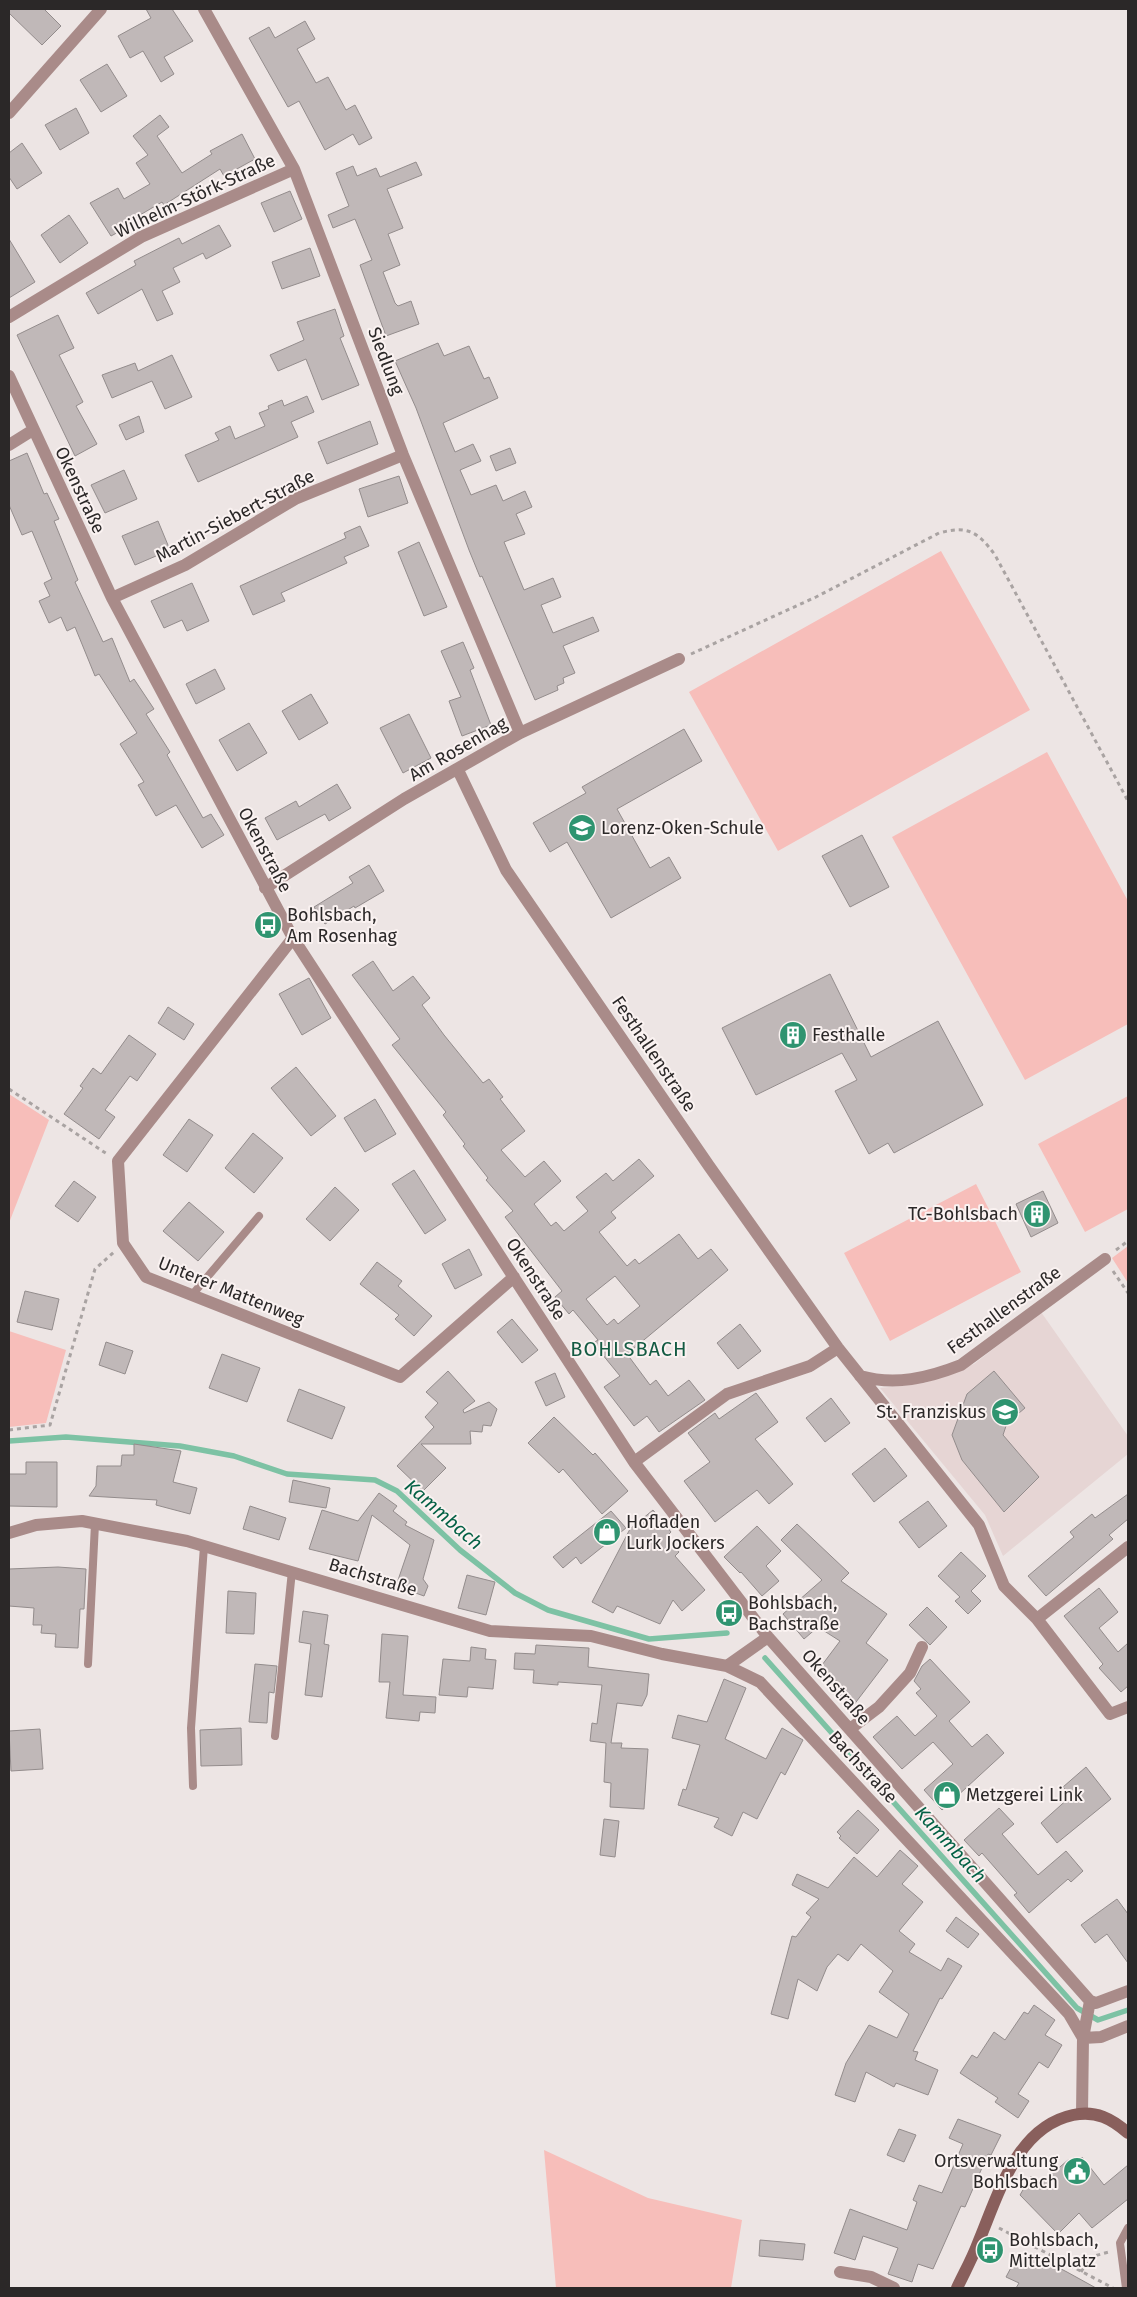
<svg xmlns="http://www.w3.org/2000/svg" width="1137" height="2297" viewBox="0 0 1137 2297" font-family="'Fira Sans',sans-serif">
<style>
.built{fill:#e6d5d4}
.green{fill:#f7beba}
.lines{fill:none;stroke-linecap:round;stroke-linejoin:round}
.stream{stroke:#7dc2a4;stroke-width:5.5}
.building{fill:#c0b8b8;stroke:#938c8c;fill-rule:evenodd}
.path{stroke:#a9a3a2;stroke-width:3;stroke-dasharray:4 4;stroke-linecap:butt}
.lane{stroke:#a98b89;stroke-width:8}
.street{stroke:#a98b89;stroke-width:12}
.secondary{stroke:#895f5c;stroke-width:12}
.labels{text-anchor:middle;stroke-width:4;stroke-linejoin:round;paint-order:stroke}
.street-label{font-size:18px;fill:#2b2828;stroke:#faf2f1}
.poi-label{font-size:18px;fill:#2b2828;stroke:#faf2f1;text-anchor:start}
.water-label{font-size:19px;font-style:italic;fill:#046145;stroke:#faf2f1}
.quarter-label{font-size:20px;letter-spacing:1px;fill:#145b43;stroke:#faf2f1}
</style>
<rect width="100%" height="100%" fill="#ede5e4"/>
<path class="built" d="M1041,1312L1128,1436V1454L1003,1556L985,1515L880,1388L925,1383L974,1364Z"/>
<path class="green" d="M941,551L1030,710L778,851L689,692Z
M1047,752L1128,901V1024L1025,1080L892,837Z
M9,1094L49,1120L9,1223Z
M1128,1096V1209L1085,1232L1038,1144Z
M976,1184L1021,1272L890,1341L844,1253Z
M1128,1246V1283L1112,1258Z
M9,1331L66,1350L46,1423L9,1427Z
M544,2150L648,2198L742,2220L731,2288H556Z"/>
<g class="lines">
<path class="stream" d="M9,1441L66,1437L180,1446L234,1456L287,1474L375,1480L397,1491L460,1550L515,1593L548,1610L649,1639L727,1633
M765,1658L1077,2008L1098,2020L1128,2010"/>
</g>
<path class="building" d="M9,9H44L61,26L42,45L9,13Z
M146,9H172L193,41L164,57L174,74L161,82L143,51L130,58L118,36L151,18Z
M305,21L315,39L297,49L316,83L328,77L346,110L355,105L372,138L359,145L353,134L325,150L299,101L288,107L249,38L269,27L275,38Z
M107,64L127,96L101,112L80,80Z
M76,108L89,133L60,150L45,125Z
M160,115L169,127L157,136L182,173L212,154L210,151L242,134L255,159L224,176L220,169L164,205L162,202L135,218L137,222L111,236L90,203L118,188L124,199L150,184L136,163L148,155L133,136Z
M22,143L42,173L17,189L9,177V153Z
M416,162L422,175L387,189L403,228L388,234L400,265L383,272L395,303L398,306L411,301L419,324L386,336L360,265L372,260L355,219L333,228L328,215L349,206L336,173L353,166L357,176L376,168L380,177Z
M290,191L302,219L274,232L261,203Z
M69,215L88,243L60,263L41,235Z
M219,225L231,246L206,259L203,253L173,268L180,282L162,291L173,314L157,321L142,289L98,314L86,293L136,265L134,261L179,238L182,244Z
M9,239L35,282L9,298Z
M310,248L320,276L282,289L272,262Z
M335,309L344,336L340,338L359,385L322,400L306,359L278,371L270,355L304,340L297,322Z
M58,315L74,348L59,355L83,402L76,406L97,444L75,456L17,335Z
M438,343L444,356L469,346L484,379L489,377L498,398L443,423L455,452L473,444L481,461L460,470L471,495L496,485L503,501L525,491L532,507L516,514L525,534L504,542L524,590L553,578L561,597L541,605L553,633L593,617L599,631L563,646L575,673L563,678L564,683L557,686L558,690L535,700L482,576L480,577L469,550L416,408L395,361Z
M172,355L192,397L165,409L152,381L112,398L102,375L135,363L138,371Z
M307,396L314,412L291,422L298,437L198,482L185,455L219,440L215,433L230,426L235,439L265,426L259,413L269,409L268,406L282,400L284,406Z
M139,416L144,432L126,440L119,425Z
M370,421L378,444L327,464L318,442Z
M510,448L516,463L496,471L490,456Z
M27,453L44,494L47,493L59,519L54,521L78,580L75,582L103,642L112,638L130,682L134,679L154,709L146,714L170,752L167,755L203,818L211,814L224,835L202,848L176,805L156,816L138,785L144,782L120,744L137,733L99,674L95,676L75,627L67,631L61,617L49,623L39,601L50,596L44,583L52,579L32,531L22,535L9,505V461Z
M124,470L137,499L105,513L91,485Z
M399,476L408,503L368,517L359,489Z
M158,521L170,550L135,565L122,536Z
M360,526L369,546L344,557L347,563L281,593L285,601L253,615L240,586L346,538L344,533Z
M419,542L447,607L424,616L398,552Z
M192,583L209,621L187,631L182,620L164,628L151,601Z
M463,642L474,668L470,670L491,725L462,736L449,701L461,697L441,651Z
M215,669L225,689L196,704L186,684Z
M311,694L328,723L299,740L282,711Z
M409,714L431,758L403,773L380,728Z
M249,723L267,753L237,771L219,740Z
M684,729L702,761L617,809L650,868L669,857L681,878L611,918L567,842L550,852L533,823L586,793L582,787Z
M337,784L351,808L329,821L325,814L277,840L265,818L296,801L299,807Z
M862,835L889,887L850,907L822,856Z
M369,865L384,891L355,908L354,906L325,924L314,907L353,883L349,877Z
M373,961L393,991L413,976L430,998L422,1005L444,1035L483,1083L489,1079L503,1097L500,1099L525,1131L501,1150L525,1177L544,1161L561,1181L534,1204L551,1226L556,1222L564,1231L588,1211L576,1197L606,1173L613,1181L639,1159L654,1176L611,1212L616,1218L599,1232L627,1266L635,1259L639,1264L679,1234L698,1259L711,1249L728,1270L627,1354L650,1385L656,1380L668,1396L689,1380L705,1400L659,1432L647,1416L634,1426L604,1387L620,1376L593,1343L598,1340L573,1310L569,1314L555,1297L562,1291L505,1217L513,1211L486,1180L488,1178L463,1146L465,1144L443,1115L446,1112L392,1045L400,1039L352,975ZM615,1276L640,1306L618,1324L614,1319L607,1325L586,1299Z
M830,974L871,1057L938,1021L983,1105L894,1153L888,1143L869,1154L835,1091L857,1080L842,1053L756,1095L722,1028Z
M309,978L331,1018L302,1035L279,994Z
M168,1007L194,1024L184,1040L158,1023Z
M129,1035L156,1054L137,1081L130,1076L105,1110L115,1117L99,1139L64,1114L83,1088L80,1086L93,1068L101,1074Z
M296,1067L336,1116L311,1136L271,1088Z
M375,1099L396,1134L365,1152L344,1118Z
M189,1119L213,1135L187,1172L163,1155Z
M253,1133L283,1158L254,1193L225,1168Z
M414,1170L446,1220L425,1234L392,1184Z
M74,1181L96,1197L78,1222L55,1206Z
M335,1187L359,1210L330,1241L306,1219Z
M1043,1191L1058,1223L1031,1237L1016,1204Z
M189,1202L224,1232L198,1261L163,1231Z
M469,1249L482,1275L455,1289L442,1264Z
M377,1262L402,1281L398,1286L432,1316L414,1336L395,1319L399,1315L360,1284Z
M25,1291L59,1299L52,1330L17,1322Z
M512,1319L538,1350L522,1363L497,1332Z
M740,1324L761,1351L738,1369L717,1343Z
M106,1342L133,1351L125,1374L99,1365Z
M222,1354L260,1368L247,1402L209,1388Z
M448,1371L475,1401L463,1410L464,1413L489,1402L497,1409L491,1426L483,1425L482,1432L470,1431L471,1444H421L446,1468L423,1491L397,1466L434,1427L425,1417L438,1403L426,1392Z
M994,1371L1025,1408L1007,1423L1003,1435L1039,1477L1004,1512L962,1460L952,1435L967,1394Z
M555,1373L565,1397L546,1406L535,1382Z
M299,1389L345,1407L332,1439L287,1421Z
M756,1393L778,1422L755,1439L793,1484L769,1504L757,1490L715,1522L684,1481L710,1462L688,1433L715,1413L719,1419Z
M831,1398L850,1423L825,1442L806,1418Z
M554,1417L593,1455L595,1453L628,1491L602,1514L563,1469L559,1473L528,1443Z
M134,1444L181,1451L173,1482L197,1488L190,1514L156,1505L157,1500L89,1496L96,1486L97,1466H121L122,1455H134Z
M885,1448L907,1476L874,1502L852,1474Z
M26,1462H57V1507L9,1506V1474H26Z
M293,1480L330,1488L326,1508L289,1502Z
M379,1493L397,1506L393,1511L407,1522L405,1525L434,1540L423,1579L428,1586L424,1596L396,1586L410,1545L372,1515L358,1561L309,1549L322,1510L358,1521Z
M1128,1494V1519L1109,1535L1113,1539L1046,1596L1028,1576L1074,1537L1070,1532L1092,1514L1095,1518Z
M928,1501L947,1526L919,1548L899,1522Z
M250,1506L286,1518L279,1540L243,1529Z
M653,1510L671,1532L666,1537L679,1552L675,1556L705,1590L682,1611L673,1600L660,1624L617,1606L613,1613L592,1602L630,1529Z
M611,1511L626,1528L581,1564L576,1557L563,1568L553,1557Z
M797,1524L849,1573L841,1581L887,1614L866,1643L888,1660L853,1706L834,1691L839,1683L819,1669L840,1641L818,1627L804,1639L783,1614L822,1580L781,1540Z
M757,1526L781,1551L766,1566L779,1581L762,1596L741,1572L740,1573L724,1557Z
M961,1552L986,1576L971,1591L981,1601L968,1614L955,1601L960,1597L938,1576Z
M58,1567L86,1569L84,1609H80L78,1648L55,1647L56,1634L41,1633L42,1625H33L34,1608L9,1606V1569Z
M467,1575L495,1582L486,1615L458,1608Z
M1099,1588L1118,1612L1099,1628L1118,1652L1128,1643V1686L1121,1692L1099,1668L1103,1664L1064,1616Z
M228,1591L256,1593L254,1634L226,1633Z
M927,1607L947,1627L930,1645L909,1625Z
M303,1611L328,1615L324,1644L329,1645L322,1697L305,1695L311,1644L299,1642Z
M382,1634L408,1636L403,1695L436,1697L435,1713L420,1712L419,1721L386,1718L390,1682H379Z
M536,1645L589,1648L588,1667L649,1674L647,1695L642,1706L617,1703L611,1743H622L621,1748L648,1749L644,1809L610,1807L611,1783L604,1782L606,1743L590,1741L592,1723L597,1724L602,1685L558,1682V1685L533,1683L534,1670L514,1669L515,1653L535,1654Z
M471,1647L486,1649L485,1659L496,1660L493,1689L468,1687L467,1697L439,1695L443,1659L470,1661Z
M930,1659L970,1702L949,1721L972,1747L987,1734L1004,1753L942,1810L924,1790L953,1764L933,1742L902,1769L873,1737L897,1716L915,1736L937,1716L916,1693L921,1689L914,1681L922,1666Z
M255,1664L277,1666L274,1693L269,1692L267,1723L249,1722Z
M724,1679L746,1688L725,1739L766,1759L782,1728L803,1740L785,1775L781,1772L757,1819L743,1812L732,1836L714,1827L719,1818L678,1805L683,1789L686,1790L700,1745L672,1738L678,1715L707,1722Z
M241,1728L242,1765L201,1766L200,1730Z
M40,1729L43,1769L11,1771L9,1731Z
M1086,1767L1111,1799L1057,1843L1041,1823L1071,1796L1063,1787Z
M999,1808L1014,1824L1002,1834L1038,1875L1066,1851L1083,1871L1071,1882L1068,1879L1029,1913L1014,1895L1017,1893L982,1853L979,1856L964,1840Z
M858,1810L879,1830L857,1854L839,1838L841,1836L837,1832Z
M604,1819L619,1821L615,1857L600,1855Z
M900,1850L918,1866L902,1884L923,1902L899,1931L915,1944L909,1952L941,1971L948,1958L962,1966L942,1999L940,1998L913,2051L918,2052L915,2060L938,2070L928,2095L896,2083L894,2087L866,2072L855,2102L835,2095L846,2063L869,2025L897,2038L909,2014L879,1992L893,1971L861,1944L848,1961L838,1954L827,1967L817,1991L798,1979L788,2019L771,2014L792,1936L796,1937L811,1917L806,1913L819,1899L792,1885L797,1874L828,1888L854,1857L877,1877Z
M1117,1899L1128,1914V1963L1107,1934L1095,1943L1081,1925Z
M956,1917L979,1934L968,1948L946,1931Z
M1034,2005L1055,2020L1045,2035L1062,2045L1048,2068L1039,2062L1018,2094L1029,2101L1018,2118L995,2102L998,2098L960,2073L972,2055L977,2058L994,2032L1005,2040L1024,2012L1028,2014Z
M958,2119L1001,2135L991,2155L988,2154L965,2207L961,2206L933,2269L918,2264L912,2282L888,2274L898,2248L863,2236L855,2260L834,2253L850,2209L907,2230L917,2202L913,2200L919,2185L942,2193L963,2144L949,2138Z
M899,2129L916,2135L904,2162L887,2155Z
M1082,2157L1104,2185L1128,2165V2199L1092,2228L1079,2213L1058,2234L1020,2195L1031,2176L1039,2185L1068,2160L1078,2164Z
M760,2240L805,2244L803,2260L759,2256Z
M1034,2255L1067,2272L1096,2288H1016L1019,2283L1006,2277L1014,2262L1027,2269Z"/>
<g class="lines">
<path class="path" d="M691,654L816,597L939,533C968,525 978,532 995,555L1128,801
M9,1089L107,1154
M1116,1250L1128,1241
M1113,1271L1128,1293
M9,1430L50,1425L95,1269L114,1252
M999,2228L1113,2288
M1081,2272L1090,2257L1109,2252"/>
<path class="lane" d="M192,1295L259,1216
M88,1664L95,1524
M275,1736L292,1571
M193,1786L191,1728L204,1546
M1126,2288L1120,2243L1128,2228"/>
<path class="street" d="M204,9L294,169L403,455L520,733
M9,113L101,9
M9,317L141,237L294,169
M9,376L112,598L293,938L634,1462L768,1637L1090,2001
M9,445L33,430
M112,598L185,565L295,499L403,455
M458,770L506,870L709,1166L838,1348L979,1525L1004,1586L1037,1619L1110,1714L1128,1707
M265,888L404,799L520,733L679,659
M293,938L118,1161L123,1243L146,1277L400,1377L514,1277
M860,1376C895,1386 928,1378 961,1365L1105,1259
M634,1462L727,1394L810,1366L838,1348
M9,1533L36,1525L82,1521L187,1541L490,1631L591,1636L662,1654L727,1666L760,1682L1069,2014L1083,2038
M1037,1619L1128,1547
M727,1666L768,1637
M850,1729L879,1707L910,1673L922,1647
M1090,2001L1096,2003L1128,1991
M1083,2038L1101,2037L1128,2026
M1082,2113L1083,2038L1090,2001
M840,2272L871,2277L894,2288"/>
<path class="secondary" d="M957,2288C964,2273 972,2259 978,2243C998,2196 1016,2127 1073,2115C1096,2110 1112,2119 1128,2133"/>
</g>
<defs>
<g id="school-disc" transform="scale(1.4375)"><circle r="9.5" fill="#2f9470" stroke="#faf2f1"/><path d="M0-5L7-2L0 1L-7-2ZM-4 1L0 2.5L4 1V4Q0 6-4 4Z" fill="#fff"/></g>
<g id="bus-disc" transform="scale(1.4375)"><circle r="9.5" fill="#2f9470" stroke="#faf2f1"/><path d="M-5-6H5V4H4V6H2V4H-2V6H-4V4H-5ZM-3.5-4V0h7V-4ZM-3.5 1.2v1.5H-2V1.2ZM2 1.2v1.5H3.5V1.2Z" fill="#fff"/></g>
<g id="building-disc" transform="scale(1.4375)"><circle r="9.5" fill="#2f9470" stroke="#faf2f1"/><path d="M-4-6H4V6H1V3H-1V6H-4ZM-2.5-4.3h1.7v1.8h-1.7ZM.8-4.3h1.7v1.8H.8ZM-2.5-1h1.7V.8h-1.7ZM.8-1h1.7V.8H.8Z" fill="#fff"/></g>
<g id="shop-disc" transform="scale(1.4375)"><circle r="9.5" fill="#2f9470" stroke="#faf2f1"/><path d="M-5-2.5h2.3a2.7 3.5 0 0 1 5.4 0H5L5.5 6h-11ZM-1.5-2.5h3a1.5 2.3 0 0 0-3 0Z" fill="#fff"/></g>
<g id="civic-disc" transform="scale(1.4375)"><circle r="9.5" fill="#2f9470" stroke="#faf2f1"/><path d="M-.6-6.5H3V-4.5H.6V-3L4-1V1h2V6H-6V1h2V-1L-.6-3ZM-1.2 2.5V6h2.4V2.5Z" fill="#fff"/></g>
</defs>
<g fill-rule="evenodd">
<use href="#school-disc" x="582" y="828"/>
<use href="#bus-disc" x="268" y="925"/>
<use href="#building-disc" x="793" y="1035"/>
<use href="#building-disc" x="1037" y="1214"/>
<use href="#school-disc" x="1005" y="1412"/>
<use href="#shop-disc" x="607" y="1532"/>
<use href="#bus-disc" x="729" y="1613"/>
<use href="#shop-disc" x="947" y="1795"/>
<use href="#civic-disc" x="1077" y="2171"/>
<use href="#bus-disc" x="990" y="2250"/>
</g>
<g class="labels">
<g class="street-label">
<text transform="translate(195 196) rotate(-25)" y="6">Wilhelm-Störk-Straße</text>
<text transform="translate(386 361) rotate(69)" y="6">Siedlung</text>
<text transform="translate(80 490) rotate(65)" y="6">Okenstraße</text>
<text transform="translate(235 516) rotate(-28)" y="6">Martin-Siebert-Straße</text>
<text transform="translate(458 749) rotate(-30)" y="6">Am Rosenhag</text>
<text transform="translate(265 850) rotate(62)" y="6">Okenstraße</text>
<text transform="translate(654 1054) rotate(56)" y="6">Festhallenstraße</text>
<text transform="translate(536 1279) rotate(57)" y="6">Okenstraße</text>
<text transform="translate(231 1291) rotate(22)" y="6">Unterer Mattenweg</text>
<text transform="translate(1004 1310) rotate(-36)" y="6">Festhallenstraße</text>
<text transform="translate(373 1577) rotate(17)" y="6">Bachstraße</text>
<text transform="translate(836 1687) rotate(49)" y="6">Okenstraße</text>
<text transform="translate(863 1767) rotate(47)" y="6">Bachstraße</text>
</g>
<g class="poi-label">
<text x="601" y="834">Lorenz-Oken-Schule</text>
<text x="287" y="921">Bohlsbach,<tspan x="287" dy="21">Am Rosenhag</tspan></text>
<text x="812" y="1041">Festhalle</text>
<text x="1018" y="1220" text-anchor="end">TC-Bohlsbach</text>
<text x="986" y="1418" text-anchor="end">St. Franziskus</text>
<text x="626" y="1528">Hofladen<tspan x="626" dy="21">Lurk Jockers</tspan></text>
<text x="748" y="1609">Bohlsbach,<tspan x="748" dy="21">Bachstraße</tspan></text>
<text x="966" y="1801">Metzgerei Link</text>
<text x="1058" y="2167" text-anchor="end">Ortsverwaltung<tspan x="1058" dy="21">Bohlsbach</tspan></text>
<text x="1009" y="2246">Bohlsbach,<tspan x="1009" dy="21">Mittelplatz</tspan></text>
</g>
<g class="water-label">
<text transform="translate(444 1514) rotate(41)" y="7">Kammbach</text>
<text transform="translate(951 1844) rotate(48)" y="7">Kammbach</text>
</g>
<g class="quarter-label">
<text x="629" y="1356">BOHLSBACH</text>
</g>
</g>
<rect width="1137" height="2297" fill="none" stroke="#2b2828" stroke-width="20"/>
</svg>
